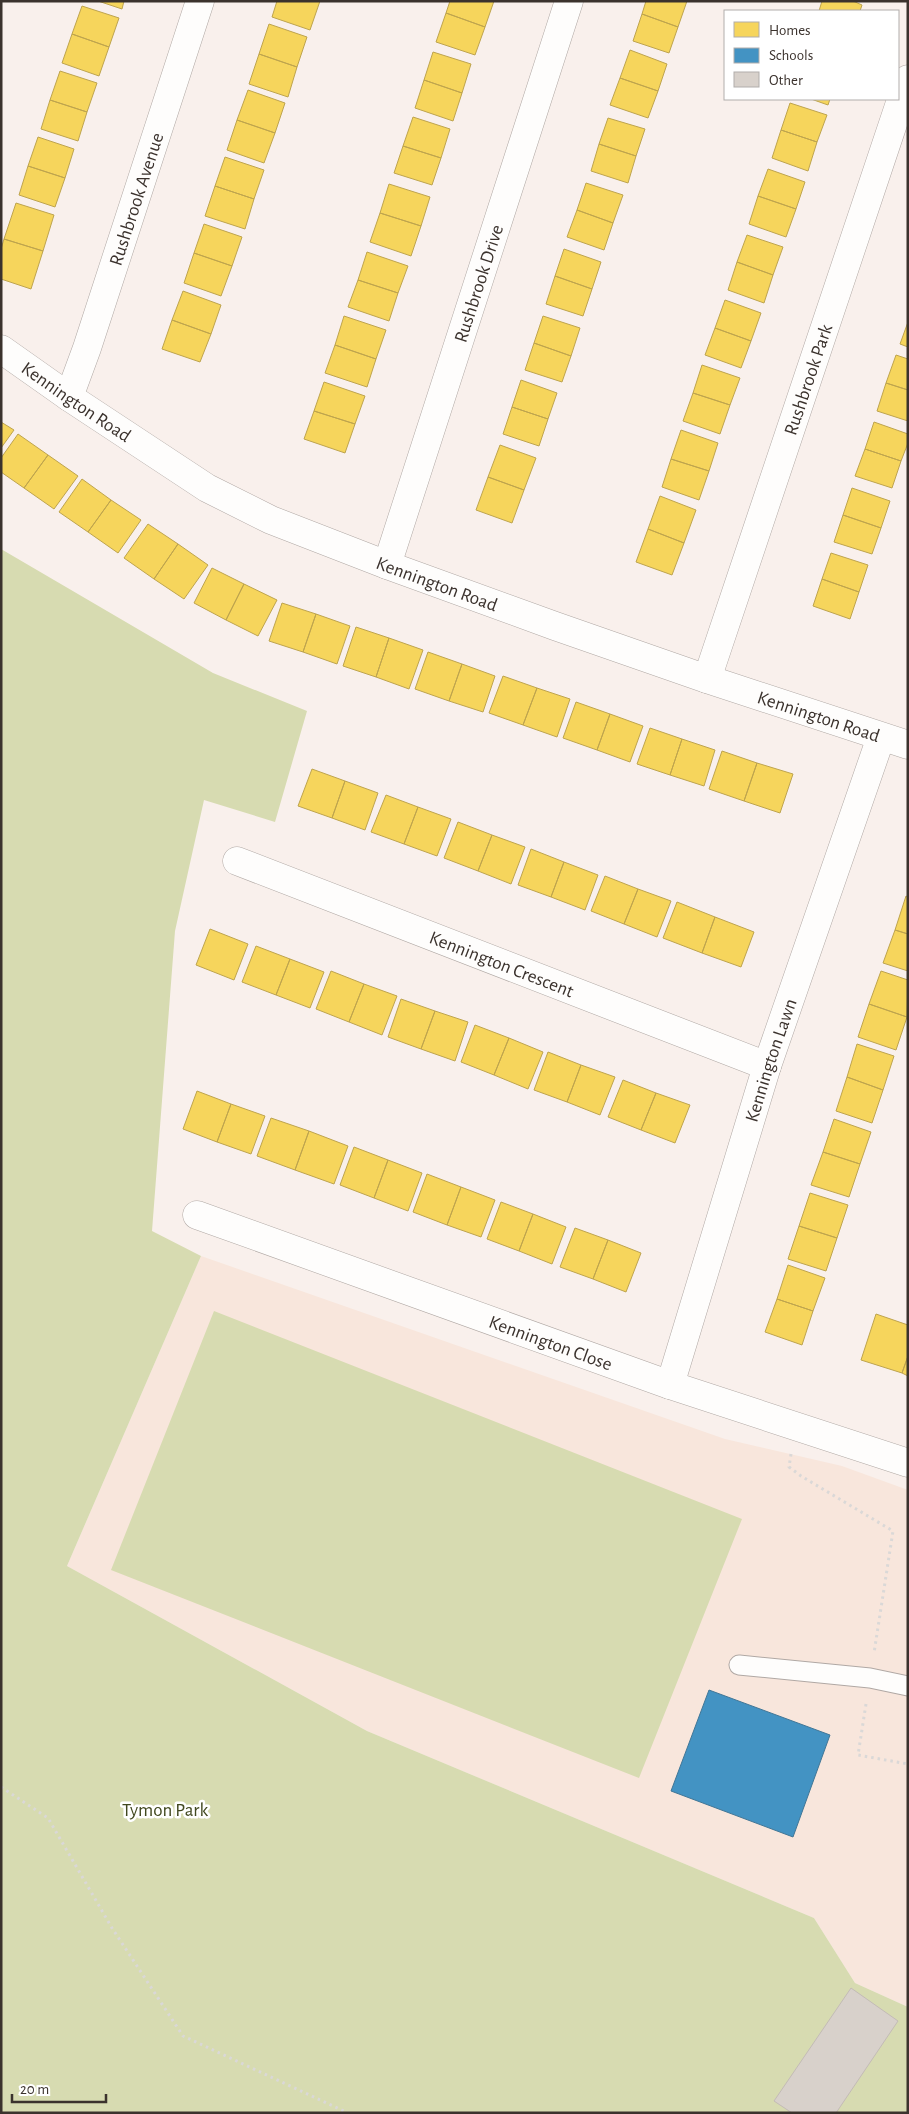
<svg xmlns="http://www.w3.org/2000/svg" width="909" height="2114" viewBox="0 0 909 2114" font-family="'Alegreya Sans',sans-serif">
<style>
.built{fill:#f8e6dc}
.green{fill:#d7dbb1}
.homes{fill:#f6d55c;stroke:#bea44e}
.schools{fill:#4393c3;stroke:#417696}
.building{fill:#d8d1cb;stroke:#c3bbb6}
.lines{fill:none;stroke-linecap:round;stroke-linejoin:round}
.lane-casing{stroke:#b0a8a4;stroke-width:21}
.street-casing{stroke:#b0a8a4;stroke-width:29}
.path{stroke:#dad8d7;stroke-width:3;stroke-dasharray:2.5 4;stroke-linecap:butt}
.lane{stroke:#fefdfc;stroke-width:19}
.street{stroke:#fefdfc;stroke-width:28}
.labels{text-anchor:middle;stroke-width:5;stroke-linejoin:round;paint-order:stroke}
.street-label{font-size:19px;fill:#3b322d;stroke:#fff}
.park-label{font-size:19px;fill:#41481f;stroke:#fff}
</style>
<rect width="100%" height="100%" fill="#f9f0ec"/>
<path class="built" d="M201,1256L725,1439L842,1466L908,1490V2007L855,1983L814,1918L367,1731L67,1566Z"/>
<path class="green" d="M1,549L213,673L307,711L275,822L204,800L175,931L152,1231L201,1256L67,1566L367,1731L814,1918L855,1983L908,2007V2113H1Z
M214,1311L742,1519L639,1778L111,1570Z"/>
<path class="homes" d="M98,1H124L122,9Z
M277,1H320L310,30L272,17Z
M450,1H494L485,27L446,13Z
M646,1H687L678,27L642,14Z
M822,1H853L862,5L860,11H819Z
M82,6L119,18L109,47L72,34Z
M446,13L485,27L475,55L436,42Z
M642,14L678,27L669,53L633,41Z
M269,24L307,37L297,67L259,54Z
M72,34L109,47L99,76L62,63Z
M630,50L667,64L658,91L620,78Z
M433,52L471,64L462,93L424,80Z
M259,54L297,67L288,97L249,84Z
M60,71L97,83L87,112L50,100Z
M620,78L658,91L648,118L610,105Z
M424,80L462,93L453,121L415,108Z
M248,90L285,103L275,133L237,120Z
M811,99H830L828,105Z
M50,100L87,112L78,141L41,129Z
M790,103L827,115L817,142L781,130Z
M413,117L450,129L441,158L403,146Z
M608,118L645,129L636,156L599,144Z
M237,120L275,133L264,163L227,150Z
M781,130L817,142L808,171L772,158Z
M38,137L74,149L65,178L28,166Z
M599,144L636,156L628,183L591,171Z
M403,146L441,158L432,185L394,173Z
M225,157L264,170L254,199L215,186Z
M28,166L65,178L55,207L19,195Z
M768,169L805,182L796,209L758,196Z
M586,183L623,195L613,223L577,210Z
M389,184L430,197L421,226L380,213Z
M215,186L254,199L245,229L205,216Z
M758,196L796,209L786,237L749,224Z
M16,203L54,215L43,251L4,239Z
M577,210L613,223L604,250L567,237Z
M380,213L421,226L411,256L370,242Z
M204,224L242,237L232,266L194,253Z
M747,235L783,247L773,275L737,262Z
M4,239L43,251L31,289L1,279V249Z
M564,249L601,262L592,289L555,276Z
M367,252L408,266L398,293L358,280Z
M194,253L232,266L221,296L184,283Z
M737,262L773,275L764,303L728,290Z
M555,276L592,289L583,316L546,304Z
M358,280L398,293L389,321L348,307Z
M183,291L221,305L211,334L172,320Z
M725,300L761,313L751,341L715,328Z
M344,316L386,330L376,359L335,345Z
M543,316L580,328L571,356L534,343Z
M172,320L211,334L200,362L162,349Z
M908,322V347L900,344Z
M715,328L751,341L741,368L705,355Z
M534,343L571,356L562,382L525,370Z
M335,345L376,359L367,387L325,373Z
M896,355L908,359V390L886,383Z
M702,365L740,378L730,405L693,393Z
M521,380L557,393L548,419L512,407Z
M324,382L365,396L355,424L314,411Z
M886,383L908,390V421L877,411Z
M693,393L730,405L720,434L683,421Z
M512,407L548,419L539,446L503,434Z
M314,411L355,424L345,453L304,439Z
M1,422L14,430L1,448Z
M874,422L908,434V443L901,461L865,449Z
M681,430L718,443L709,471L671,459Z
M18,434L48,455L24,488L1,472V458Z
M500,445L536,458L524,490L488,477Z
M865,449L901,461L892,488L855,476Z
M48,455L78,476L54,509L24,488Z
M671,459L709,471L699,500L662,487Z
M488,477L524,490L512,523L476,510Z
M82,479L111,500L88,532L59,512Z
M852,488L890,501L881,528L843,515Z
M660,496L696,510L684,543L648,529Z
M111,500L141,520L118,553L88,532Z
M843,515L881,528L872,554L834,542Z
M148,524L178,544L154,579L124,558Z
M648,529L684,543L672,575L636,562Z
M178,544L208,565L184,599L154,579Z
M831,553L868,565L859,592L822,579Z
M212,568L244,584L226,620L194,603Z
M822,579L859,592L850,619L813,606Z
M244,584L277,600L258,636L226,620Z
M282,603L316,614L303,652L269,641Z
M316,614L350,626L337,664L303,652Z
M356,627L389,638L376,677L343,666Z
M389,638L423,650L409,689L376,677Z
M428,652L462,664L449,701L415,689Z
M462,664L495,676L483,712L449,701Z
M503,676L537,688L523,725L489,713Z
M537,688L570,699L557,737L523,725Z
M576,702L610,714L597,750L563,738Z
M610,714L643,726L630,762L597,750Z
M650,728L682,739L670,775L637,764Z
M682,739L715,750L704,786L670,775Z
M722,751L757,763L744,801L709,789Z
M757,763L793,774L780,813L744,801Z
M312,769L345,781L332,818L298,806Z
M345,781L378,793L365,830L332,818Z
M386,795L418,807L404,844L371,832Z
M418,807L451,819L437,856L404,844Z
M458,822L492,835L478,871L444,858Z
M492,835L525,847L511,884L478,871Z
M531,849L564,862L551,897L518,885Z
M564,862L598,875L585,910L551,897Z
M605,876L638,889L624,924L591,911Z
M638,889L671,901L657,937L624,924Z
M906,896L908,897V934L895,930Z
M677,902L715,917L702,953L663,938Z
M715,917L754,932L741,967L702,953Z
M210,929L248,944L234,980L196,965Z
M895,930L908,934V971L883,963Z
M256,946L290,959L276,995L242,982Z
M290,959L324,972L310,1008L276,995Z
M331,971L364,984L349,1022L316,1009Z
M881,971L908,980L907,1017L869,1004Z
M364,984L397,996L382,1035L349,1022Z
M401,999L435,1011L421,1049L388,1037Z
M869,1004L907,1017L896,1050L858,1037Z
M435,1011L468,1022L455,1061L421,1049Z
M475,1025L509,1038L494,1075L461,1062Z
M509,1038L543,1052L528,1089L494,1075Z
M857,1044L894,1056L883,1090L847,1077Z
M548,1052L581,1065L567,1102L534,1090Z
M581,1065L615,1077L600,1115L567,1102Z
M847,1077L883,1090L872,1123L836,1111Z
M623,1080L656,1093L641,1130L608,1117Z
M197,1091L231,1104L217,1142L183,1129Z
M656,1093L690,1105L675,1143L641,1130Z
M231,1104L265,1116L251,1154L217,1142Z
M271,1118L309,1131L295,1170L257,1156Z
M834,1119L871,1132L860,1164L823,1152Z
M309,1131L348,1146L334,1184L295,1170Z
M354,1147L388,1160L374,1198L340,1185Z
M823,1152L860,1164L849,1197L811,1185Z
M388,1160L422,1173L408,1211L374,1198Z
M427,1174L461,1187L447,1225L413,1212Z
M461,1187L495,1200L481,1237L447,1225Z
M810,1193L848,1205L837,1238L799,1226Z
M501,1202L533,1214L519,1251L487,1239Z
M533,1214L566,1227L552,1264L519,1251Z
M799,1226L837,1238L826,1271L788,1259Z
M575,1228L608,1240L593,1279L560,1267Z
M608,1240L641,1253L626,1292L593,1279Z
M788,1265L825,1278L813,1311L777,1299Z
M777,1299L813,1311L802,1345L765,1332Z
M876,1314L908,1325V1356L902,1373L861,1360Z
M908,1356V1376L902,1373Z"/>
<path class="schools" d="M709,1690L830,1735L793,1837L671,1791Z"/>
<path class="building" d="M851,1988L898,2021L836,2113H792L774,2101Z"/>
<g class="lines">
<g class="lane-casing">
<path id="lane" d="M739,1665L870,1678L908,1686"/>
</g>
<g class="street-casing">
<g id="street">
<path id="s1" d="M1,349L69,397L207,488L271,520L387,565L555,626L707,679L908,745"/>
<path id="s2" d="M69,397L87,348L200,1"/>
<path id="s3" d="M387,565L569,1"/>
<path id="s4" d="M707,679L908,79"/>
<path id="s5" d="M237,861L767,1066"/>
<path id="s6" d="M197,1215L670,1385L908,1463"/>
<path id="s7" d="M670,1385L767,1066L881,737"/>
</g>
</g>
<path class="path" d="M791,1454L789,1467L801,1476L893,1531L874,1653
M866,1704L858,1755L908,1764
M1,1787L48,1818L112,1928L183,2036L348,2113"/>
<use href="#lane" class="lane"/>
<use href="#street" class="street"/>
</g>
<g class="labels">
<g class="street-label">
<text dy="7" stroke="none"><textPath href="#s2" startOffset="209">Rushbrook Avenue</textPath></text>
<text dy="7" stroke="none"><textPath href="#s3" startOffset="296">Rushbrook Drive</textPath></text>
<text dy="7" stroke="none"><textPath href="#s4" startOffset="316">Rushbrook Park</textPath></text>
<text dy="7" stroke="none"><textPath href="#s1" startOffset="92">Kennington Road</textPath></text>
<text dy="7" stroke="none"><textPath href="#s1" startOffset="498">Kennington Road</textPath></text>
<text dy="7" stroke="none"><textPath href="#s1" startOffset="902">Kennington Road</textPath></text>
<text dy="7" stroke="none"><textPath href="#s5" startOffset="284">Kennington Crescent</textPath></text>
<text dy="7" stroke="none"><textPath href="#s7" startOffset="340">Kennington Lawn</textPath></text>
<text dy="7" stroke="none"><textPath href="#s6" startOffset="376">Kennington Close</textPath></text>
</g>
<g class="park-label">
<text x="165" y="1816">Tymon Park</text>
</g>
</g>
<rect width="909" height="2114" fill="none" stroke="#3b322d" stroke-width="5"/>
<rect x="724" y="10" width="175" height="90" fill="#ffffff" stroke="#b1adab"/>
<rect x="734" y="22" width="25" height="15" fill="#f6d55c" stroke="#b1adab"/>
<text x="769" y="35" font-size="15" fill="#3b322d">Homes</text>
<rect x="734" y="48" width="25" height="15" fill="#4393c3" stroke="#b1adab"/>
<text x="769" y="60" font-size="15" fill="#3b322d">Schools</text>
<rect x="734" y="72" width="25" height="15" fill="#d8d1cb" stroke="#b1adab"/>
<text x="769" y="85" font-size="15" fill="#3b322d">Other</text>
<path d="M12 2094v8h94v-8" fill="none" stroke="#3b322d" stroke-width="2.5"/>
<text x="20" y="2094" font-size="15" fill="#3b322d" stroke="#ffffff" stroke-width="4" paint-order="stroke">20 m</text>
</svg>
